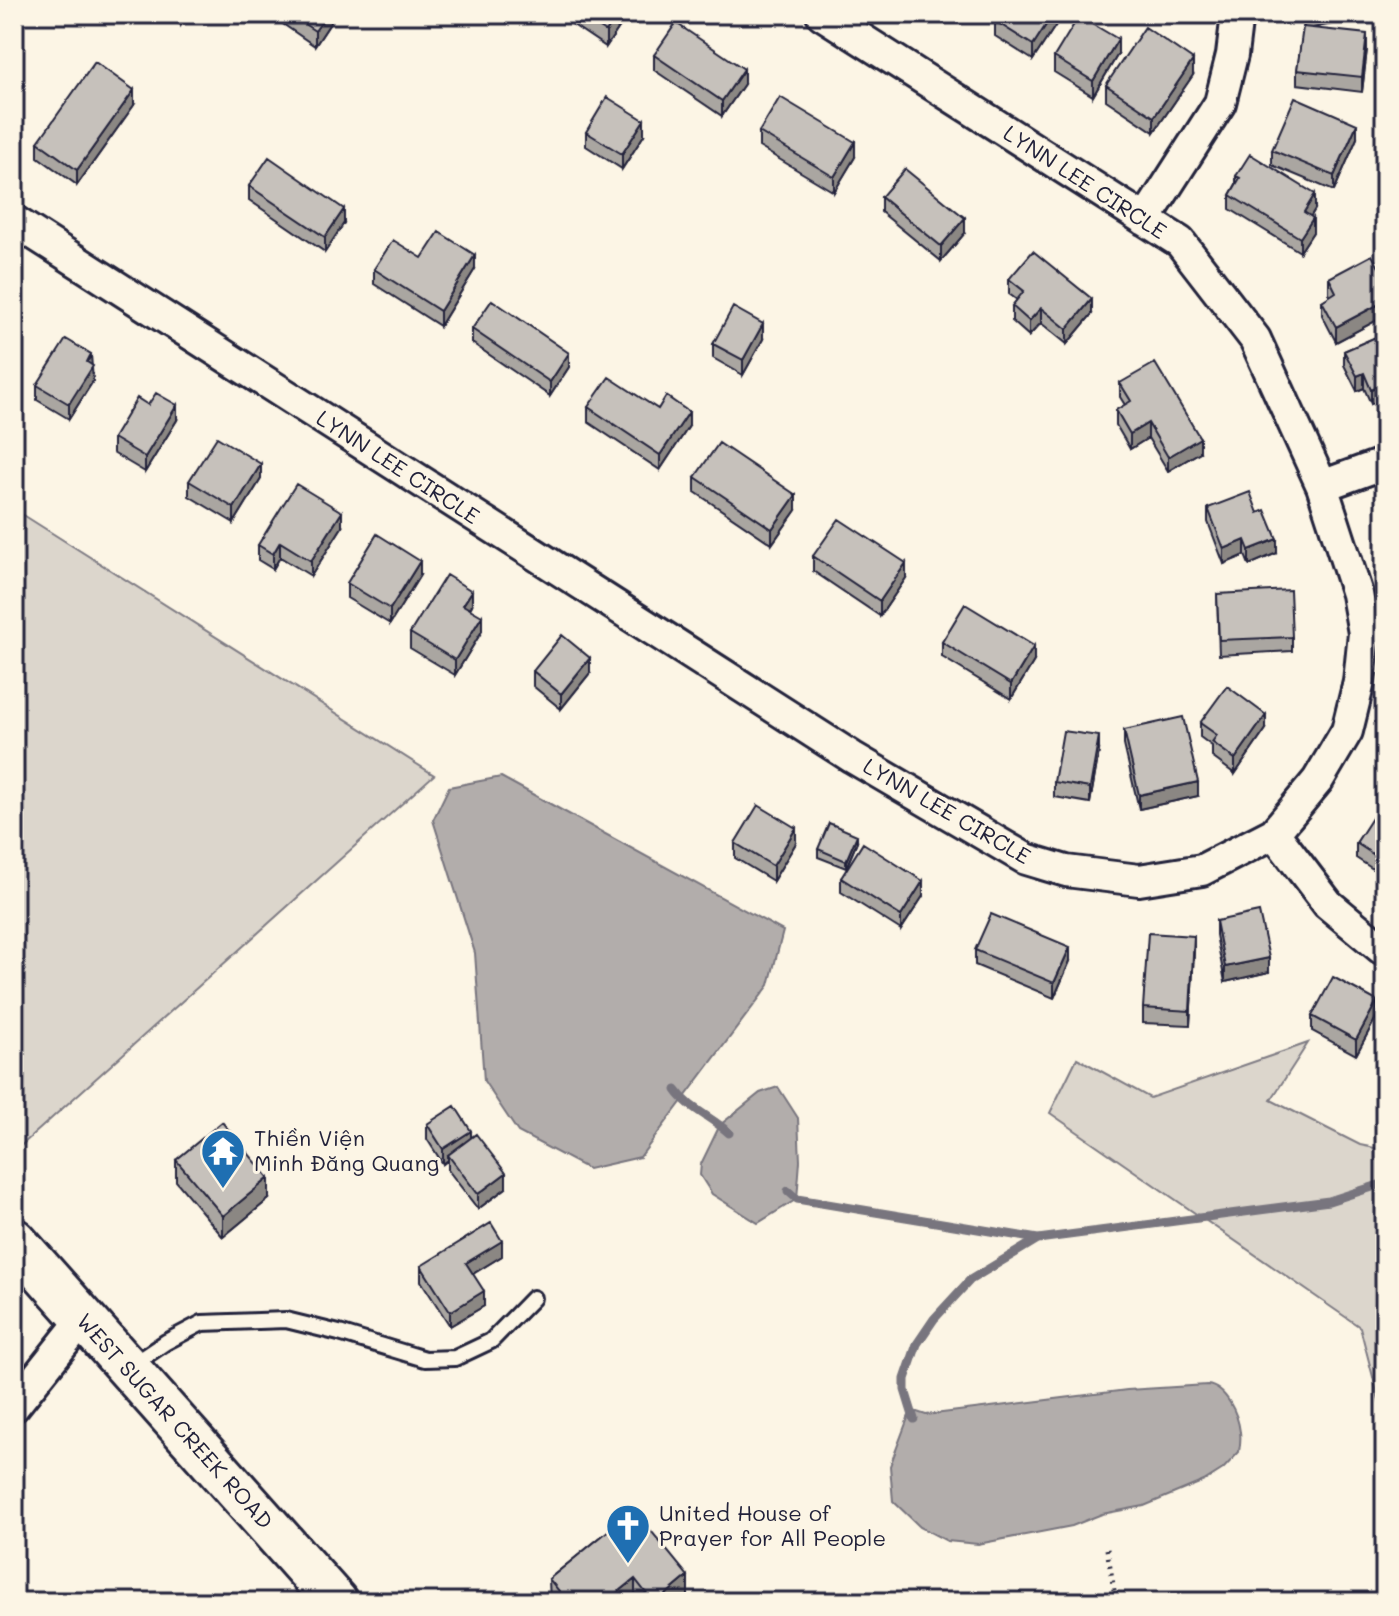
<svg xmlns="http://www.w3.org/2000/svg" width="1399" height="1616" viewBox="0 0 1399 1616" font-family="Mali,sans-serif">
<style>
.green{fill:#dcd6cc;stroke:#7f7c84;stroke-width:2}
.water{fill:#b2adab;stroke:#78757e;stroke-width:2}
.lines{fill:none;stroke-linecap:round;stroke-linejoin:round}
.stream{stroke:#78757e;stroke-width:9}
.lane-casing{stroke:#22223b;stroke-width:20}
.street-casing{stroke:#22223b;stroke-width:36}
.secondary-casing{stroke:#22223b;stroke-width:48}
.path{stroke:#22223b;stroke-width:5;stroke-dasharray:2 6;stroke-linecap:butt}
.lane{stroke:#fcf5e5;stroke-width:14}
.street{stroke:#fcf5e5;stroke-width:30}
.secondary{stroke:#fcf5e5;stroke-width:42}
.wall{fill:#aaa6a1;stroke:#22223b;stroke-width:2}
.shaded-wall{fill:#8b8783;stroke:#22223b;stroke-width:2}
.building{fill:#c6c1bb;stroke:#22223b;stroke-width:2}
.labels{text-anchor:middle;stroke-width:6;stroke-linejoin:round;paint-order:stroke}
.street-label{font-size:22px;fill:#22223b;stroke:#fcf5e5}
.poi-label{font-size:22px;fill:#22223b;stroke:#fcf5e5;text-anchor:start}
</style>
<rect width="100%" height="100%" fill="#fcf5e5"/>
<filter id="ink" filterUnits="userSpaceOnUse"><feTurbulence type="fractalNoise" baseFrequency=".0125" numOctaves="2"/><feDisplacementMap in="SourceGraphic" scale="16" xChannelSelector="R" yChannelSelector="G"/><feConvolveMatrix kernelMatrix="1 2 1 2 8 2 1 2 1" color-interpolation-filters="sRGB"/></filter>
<g filter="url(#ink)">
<path class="green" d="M14,509L434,775L14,1152Z
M1308,1043L1271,1100L1360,1145L1385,1150V1423L1360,1327L1050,1113L1077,1058L1150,1098Z"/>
<path class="water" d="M501,777L783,931L769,985L640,1157L588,1169L518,1132L484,1081L475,953L433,820L449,787Z
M778,1087L798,1118L800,1161L797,1199L758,1223L712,1194L700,1175L701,1164L720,1125L760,1093Z
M1207,1385C1226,1387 1238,1414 1240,1432C1241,1438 1240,1446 1239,1452L1223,1469L1204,1481L1144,1506L1102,1514L1072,1526L978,1544L947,1541L920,1527L893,1501L890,1466L911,1410L926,1415L1127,1390Z"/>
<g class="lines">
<path class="stream" d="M676,1090C689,1109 712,1117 729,1133
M788,1191L797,1199L1038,1239L1329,1201L1385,1183
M914,1419L905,1390V1379L917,1344L934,1319L970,1280L1038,1239"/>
<g class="lane-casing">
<path id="lane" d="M132,1365L166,1342L202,1323L286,1320L339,1333L425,1359L455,1358L491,1341L533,1298"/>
</g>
<g class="street-casing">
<path id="street" d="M1145,220L1220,103L1232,55L1237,14
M14,221L852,757L1026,859L1066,871L1139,880L1202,870L1274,833L1318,780L1347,731L1359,682L1364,633L1357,594L1322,486L1255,339L1180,242L822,14
M1322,486L1385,463
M1274,833L1328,904L1381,948L1385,950
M14,1406L84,1318"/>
</g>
<g class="secondary-casing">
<path id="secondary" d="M14,1240L336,1602"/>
</g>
<path class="path" d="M1107,1549L1116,1602"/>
<use href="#lane" class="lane"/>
<use href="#street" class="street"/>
<use href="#secondary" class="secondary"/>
</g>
<path class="wall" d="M164,14H188L181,25Z
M280,14H336L315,46L280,22Z
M557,14H628L606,47Z
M963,14H980L974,21Z
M1063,14L1033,60L995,36V21Z
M1301,14H1369V17L1312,28L1367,49L1362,92L1297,84V70L1304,27Z
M1118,54L1093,96L1054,72V57Z
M654,55L744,84L722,116L654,70Z
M1193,75L1154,132L1106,100V85Z
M134,105L77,185L38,157V142Z
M586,132L644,135L622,169L586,146Z
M759,132L855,157L834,192L759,147Z
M1357,138L1334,191L1272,165V150Z
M1236,176L1315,209L1311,216L1313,232L1300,252L1230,209V195L1236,184Z
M249,186L344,223L325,252L249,200Z
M881,197L965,233L941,261L881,212Z
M422,258L475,269L440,326L374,284V269Z
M1329,278H1385V316L1336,342L1322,315V301L1330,296L1329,293Z
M1009,279L1092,314L1067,344L1041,323L1029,336L1012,321V306L1017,300L1009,294Z
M472,329L569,367L550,396L472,343Z
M1385,333V398L1371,404L1364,388L1357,391L1344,365V351Z
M763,339L743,375L713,358V344Z
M91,365L93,381L69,419L37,400V385Z
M1120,383L1200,452L1168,471L1148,438L1130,449L1116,425V410L1125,405L1120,397Z
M588,407L658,409L689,426L660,470L588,422Z
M177,420L145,472L113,453V438Z
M695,477L796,510L772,544L695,492Z
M261,479L234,523L189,496V481Z
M1208,508L1258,513L1277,553L1249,565L1245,555L1224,564L1208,522Z
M342,527L311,576L280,557L273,569L258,560V545Z
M813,556L906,578L880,616L813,571Z
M420,575L390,624L347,598V583Z
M1217,594L1292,637V651L1219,655Z
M472,605L470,609L482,631L455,675L410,648V633Z
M942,642L1034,661L1011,699L942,657Z
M533,671L590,673L561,709L533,686Z
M1200,723L1266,729L1235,774L1212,757V746L1200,737Z
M1124,730L1198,796L1139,809L1124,745Z
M1099,751L1090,803L1054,797V782Z
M1385,802V877L1356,858V843Z
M857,842L846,868L818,857V849Z
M735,843H796L773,881L735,858Z
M841,878L923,896L901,930L841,892Z
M1216,921L1269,972L1225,982L1216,935Z
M975,950L1070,961L1054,998L975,965Z
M1194,951L1190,1025L1143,1023V1008Z
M1312,1016H1377L1356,1055L1312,1031Z
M427,1124L471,1138L506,1188L478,1209L448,1170V1160L443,1164L427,1139Z
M176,1160L269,1199L223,1237L176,1181Z
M502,1256L473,1274L484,1306L450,1326L421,1281V1266Z
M634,1510L688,1598L684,1602H636L635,1601L633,1602H550L549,1579Z"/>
<path class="shaded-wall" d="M181,14H188L181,25Z
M327,14H336L315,46V31Z
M619,14H628L606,47V32Z
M1053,14H1063L1033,60V45Z
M1367,34V49L1362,92V77Z
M1118,39V54L1093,96V81Z
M1193,60V75L1154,132V117Z
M744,69V84L722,116V101Z
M134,90V105L77,185V170Z
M644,120V135L622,169V154Z
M1357,124V138L1334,191V176Z
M855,142V157L834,192V177Z
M1315,194V209L1304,227V212Z
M344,209V223L325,252V237Z
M965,218V233L941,261V246Z
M1313,218V232L1300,252V238Z
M475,255V269L440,326V311Z
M1092,299V314L1067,344V329Z
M1385,301V316L1336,342V327Z
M1041,308V323L1029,336V321Z
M21,309V324L14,335V321Z
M763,324V339L743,375V360Z
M569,353V367L550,396V382Z
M91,354L93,381L69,419V404Z
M1364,373V388L1357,391V376Z
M1385,384V398L1371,404V390Z
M177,405V420L145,472V457Z
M689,412V426L660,470V455Z
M1148,423V438L1130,449V434Z
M1200,438V452L1168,471V457Z
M261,464V479L234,523V508Z
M796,495V510L772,544V529Z
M342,512V527L311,576V561Z
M1277,539V553L1249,565V550Z
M1245,540V555L1224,564V549Z
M280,542V557L273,569V554Z
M420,561V575L390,624V609Z
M906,563V578L880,616V601Z
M472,591V605L463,619V605Z
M482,616V631L455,675V660Z
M1034,646V661L1011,699V684Z
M590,658V673L561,709V694Z
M1266,715V729L1235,774V759Z
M1099,736V751L1090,803V788Z
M1198,782V796L1139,809V795Z
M796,828V843L773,881V866Z
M857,835V842L846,868V861Z
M923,881V896L901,930V916Z
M1194,936V951L1190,1025V1011Z
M1070,947V961L1054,998V983Z
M1269,958V972L1225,982V967Z
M1377,1001V1016L1356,1055V1040Z
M471,1131V1146L448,1155V1160L443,1164V1149Z
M506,1173V1188L478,1209V1194Z
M269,1178V1199L223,1237V1216Z
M502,1241V1256L466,1278V1263Z
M484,1291V1306L450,1326V1312Z
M688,1576V1598L684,1602H657Z
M635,1579V1601L633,1602H606Z"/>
<path class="building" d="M289,14H327L315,31Z
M579,14H619L606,32Z
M1000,14H1053L1033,45L995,21Z
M1079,16L1118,39L1093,81L1054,57Z
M676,23L744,69L722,101L654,55Z
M1145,27L1193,60L1154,117L1106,85Z
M1303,27L1367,34L1362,77L1297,70Z
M95,62L134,90L77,170L38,142Z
M607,97L644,120L622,154L586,132Z
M780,97L855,142L834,177L759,132Z
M1295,97L1357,124L1334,176L1272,150Z
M1250,154L1315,194L1304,212L1313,218L1300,238L1230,195L1240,178L1236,176Z
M269,157L344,209L325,237L249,186Z
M905,169L965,218L941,246L881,197Z
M439,232L475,255L440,311L374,269L393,240L422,258Z
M1033,251L1092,299L1067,329L1041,308L1029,321L1012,306L1024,291L1009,279Z
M1372,255L1385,278V301L1336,327L1322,301L1336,292L1329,278Z
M492,300L569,353L550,382L472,329Z
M14,304L21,309L14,321Z
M733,307L763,324L743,360L713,344Z
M1385,333V384L1371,390L1364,373L1357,376L1344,351Z
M66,339L91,354L87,362L93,366L69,404L37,385Z
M1155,363L1200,438L1168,457L1148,423L1130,434L1116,410L1131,401L1120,383Z
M609,377L658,409L666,396L689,412L660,455L588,407Z
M156,393L177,405L145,457L113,438L137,398L148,405Z
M217,437L261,464L234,508L189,481Z
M719,443L796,495L772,529L695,477Z
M296,484L342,512L311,561L280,542L273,554L258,545Z
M1250,492L1258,513L1265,510L1277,539L1249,550L1245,540L1224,549L1208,508Z
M839,519L906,563L880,601L813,556Z
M377,534L420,561L390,609L347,583Z
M446,575L472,591L463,605L482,616L455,660L410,633Z
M1290,590L1292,637L1219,640L1217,594Z
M965,604L1034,646L1011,684L942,642Z
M562,635L590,658L561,694L533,671Z
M1227,686L1266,715L1235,759L1212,742L1217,735L1200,723Z
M1183,717L1198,782L1139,795L1124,730Z
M1063,731L1099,736L1090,788L1054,782Z
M1383,801L1385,802V862L1356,843Z
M758,805L796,828L773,866L735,843Z
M829,823L857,835L846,861L818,849Z
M863,843L923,881L901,916L841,878Z
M1259,912L1269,958L1225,967L1216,921Z
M991,914L1070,947L1054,983L975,950Z
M1148,933L1194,936L1190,1011L1143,1008Z
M1333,977L1377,1001L1356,1040L1312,1016Z
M455,1106L471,1131L443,1149L427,1124Z
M222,1122L269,1178L223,1216L176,1160Z
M476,1134L506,1173L478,1194L448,1155Z
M491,1223L502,1241L466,1263L484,1291L450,1312L421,1266Z
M634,1510L688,1576L657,1602H653L635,1579L606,1602H568L549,1579Z"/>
</g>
<defs>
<g id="temple-pin" transform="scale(2.3)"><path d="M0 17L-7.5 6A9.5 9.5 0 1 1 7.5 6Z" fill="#1f6fb2" stroke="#fcf5e5"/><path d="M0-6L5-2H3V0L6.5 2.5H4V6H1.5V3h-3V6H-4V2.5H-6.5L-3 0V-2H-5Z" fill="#fff"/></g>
<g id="church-pin" transform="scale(2.3)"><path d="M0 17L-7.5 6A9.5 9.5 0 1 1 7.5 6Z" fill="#1f6fb2" stroke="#fcf5e5"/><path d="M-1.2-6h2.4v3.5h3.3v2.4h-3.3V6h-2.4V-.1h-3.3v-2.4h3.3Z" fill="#fff"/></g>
</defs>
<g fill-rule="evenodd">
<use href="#temple-pin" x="223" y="1151"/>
<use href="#church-pin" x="628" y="1526"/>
</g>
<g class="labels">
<g class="street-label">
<text transform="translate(1085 182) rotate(33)" y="8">LYNN LEE CIRCLE</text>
<text transform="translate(398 467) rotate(33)" y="8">LYNN LEE CIRCLE</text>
<text transform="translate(947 811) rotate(30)" y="8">LYNN LEE CIRCLE</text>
<text transform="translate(175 1421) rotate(48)" y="8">WEST SUGAR CREEK ROAD</text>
</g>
<g class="poi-label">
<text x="254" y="1146">Thiền Viện<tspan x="254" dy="25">Minh Đăng Quang</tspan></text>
<text x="659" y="1521">United House of<tspan x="659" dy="25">Prayer for All People</tspan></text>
</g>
</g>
<rect width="1399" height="1616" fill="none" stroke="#fcf5e5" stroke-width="48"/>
<rect x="24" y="24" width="1351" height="1568" fill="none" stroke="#22223b" stroke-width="3" filter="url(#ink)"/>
</svg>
